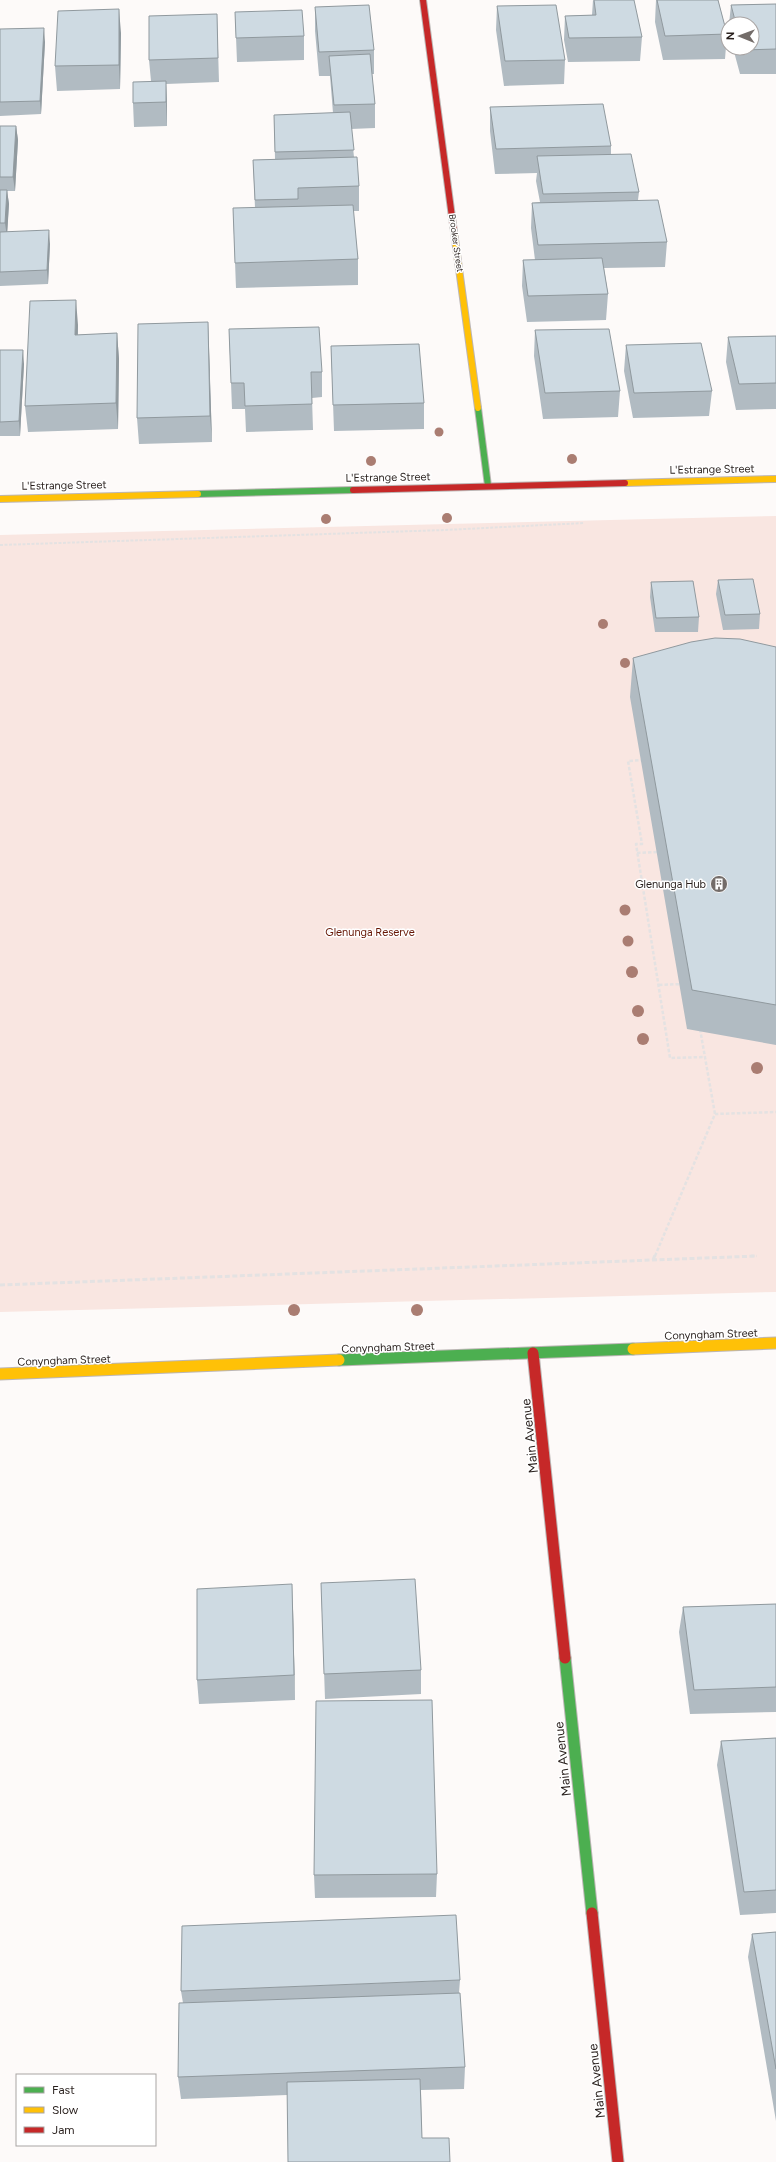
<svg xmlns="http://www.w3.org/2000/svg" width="776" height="2162" viewBox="0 0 776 2162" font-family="Figtree,sans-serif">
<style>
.green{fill:#f9e6e1}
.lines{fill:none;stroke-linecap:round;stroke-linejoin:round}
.fast-far1-casing{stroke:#bcb6b5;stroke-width:8}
.fast-casing{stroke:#bcb6b5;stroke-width:13}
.slow-far1-casing{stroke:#bcb6b5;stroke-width:8}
.slow-casing{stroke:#bcb6b5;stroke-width:13}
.jam-far1-casing{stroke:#bcb6b5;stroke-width:8}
.jam-casing{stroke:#bcb6b5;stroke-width:13}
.path-far2{stroke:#e4e2e2;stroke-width:2;stroke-dasharray:3 1.5;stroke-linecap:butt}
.path-far1{stroke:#e4e2e2;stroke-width:2.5;stroke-dasharray:3.5 2;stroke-linecap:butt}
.path{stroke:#e4e2e2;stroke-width:3;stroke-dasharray:5 2.5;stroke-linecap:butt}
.fast-far1{stroke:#4caf50;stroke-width:6}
.fast{stroke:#4caf50;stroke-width:11}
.slow-far1{stroke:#ffc107;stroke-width:6}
.slow{stroke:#ffc107;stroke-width:11}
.jam-far1{stroke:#c62828;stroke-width:6}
.jam{stroke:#c62828;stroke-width:11}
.tree{fill:#aa7d72}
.wall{fill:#b1bbc2}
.shaded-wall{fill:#90999e}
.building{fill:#cedae2;stroke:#90999e}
.labels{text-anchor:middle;stroke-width:3;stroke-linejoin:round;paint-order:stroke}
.far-street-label{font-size:9px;fill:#281f1c;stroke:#fff}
.street-label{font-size:11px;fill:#281f1c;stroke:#fff}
.poi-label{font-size:11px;fill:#281f1c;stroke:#fff;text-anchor:end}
.park-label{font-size:11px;fill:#661604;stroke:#fff}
.near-street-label{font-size:13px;fill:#281f1c;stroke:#fff}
</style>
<rect width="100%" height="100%" fill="#fdfaf9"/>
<path class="green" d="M776,516V1292L0,1312V535Z"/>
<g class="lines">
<g class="fast-far1-casing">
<path id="fast-far1" d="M478,408L488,486
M198,494L353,490"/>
</g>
<g class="fast-casing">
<path id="fast" d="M339,1360L633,1349
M565,1658L592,1913"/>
</g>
<g class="slow-far1-casing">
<path id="slow-far1" d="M454,232L478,408
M625,483L776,479
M0,499L198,494"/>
</g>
<g class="slow-casing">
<path id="slow" d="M633,1349L776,1343
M0,1374L339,1360"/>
</g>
<g class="jam-far1-casing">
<path id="jam-far1" d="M423,0L454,232
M353,490L625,483"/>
</g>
<g class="jam-casing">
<path id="jam" d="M533,1353L565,1658
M592,1913L618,2162"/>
</g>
<path class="path-far2" d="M0,545L445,530L584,523"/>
<path class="path-far1" d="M644,760L628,761L642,844H636L670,1058L705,1057
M637,853L659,852
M659,985L682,984
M700,1029L715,1114
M655,1256L715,1114L776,1112
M751,1256H757"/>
<path class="path" d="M653,1260L655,1255
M0,1285L757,1256"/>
<use href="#fast-far1" class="fast-far1"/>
<use href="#fast" class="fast"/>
<use href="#slow-far1" class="slow-far1"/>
<use href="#slow" class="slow"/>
<use href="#jam-far1" class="jam-far1"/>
<use href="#jam" class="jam"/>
</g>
<g class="tree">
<circle cx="439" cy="432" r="4.5"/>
<circle cx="572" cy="459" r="5"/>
<circle cx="371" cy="461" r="5"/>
<circle cx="447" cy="518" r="5"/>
<circle cx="326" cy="519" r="5"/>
<circle cx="603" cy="624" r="5"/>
<circle cx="625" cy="663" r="5"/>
<circle cx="625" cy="910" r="5.5"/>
<circle cx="628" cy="941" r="5.5"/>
<circle cx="632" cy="972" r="6"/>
<circle cx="638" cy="1011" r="6"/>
<circle cx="643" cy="1039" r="6"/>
<circle cx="757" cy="1068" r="6"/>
<circle cx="294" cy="1310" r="6"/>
<circle cx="417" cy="1310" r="6"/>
</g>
<path class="wall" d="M593,0L642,37L640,61L568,62L564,40L565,16L592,15Z
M656,0H718L727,34L725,59L663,60L655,22Z
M776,4V74H740L733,48H752V24H729L731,5Z
M497,6L565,60L564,84L504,86L496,30Z
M315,7L374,50V74H372L375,104V128L351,129L354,157L359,186V211H353L358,259V285L236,288L233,208H255L253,160L275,159L274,115L333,113L330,76H319L315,31Z
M235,12L304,36V60L237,62Z
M217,14L219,82L166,84L167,106V126L134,127L133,103L151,81L149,60Z
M0,29L45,42L41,114L0,116Z
M121,33L120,89L57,91L55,66Z
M490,107L611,146V154L639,192L638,200L667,242L665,267L604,268L608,294L606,320L527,322L522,286L523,260H535L531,228L532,203L540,202L536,181L537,173L495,174L490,131Z
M0,126H16L18,140L15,191H7L9,204L7,232L50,244L48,284L0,286Z
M208,322L212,442L139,444L137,418Z
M78,325V335L117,333L119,359L118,429L28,432L25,406Z
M229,329L322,372V397L312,398L313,430L246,432L245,409H232Z
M535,330L620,391L618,417L543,419L534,356Z
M776,336V409L736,410L726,362L728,337Z
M626,345L712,391L709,416L633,418L624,371Z
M331,346L424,403V429L334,431Z
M0,350L24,364L20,436H0Z
M718,580L760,614L759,629L723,630L716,594Z
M651,582L699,617L698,632H655L650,597Z
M776,647V1045L687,1029L630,697L633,658Z
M321,1583L421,1670V1694L325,1699Z
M776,1604V1712L690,1714L679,1632L683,1607Z
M293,1609L295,1700L199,1704L197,1680Z
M776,1738V1913L740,1915L717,1765L721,1741Z
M437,1874L436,1897L315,1898L314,1875Z
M776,1932V2121L748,1957L752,1934Z
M460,1980L459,1993L465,2067L464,2089L421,2090L422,2138L450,2162L287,2095L181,2099L178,2077L183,2003L181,1991Z"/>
<path class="shaded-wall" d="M119,9L121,33L120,89L119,65Z
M44,28L45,42L41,114L40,101Z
M166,81L167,106V126L166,102Z
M16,126L18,140L15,191L13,177Z
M7,190L9,204L7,237L5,223Z
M49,230L50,244L48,284L47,270Z
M76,300L78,325L77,360L75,335Z
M208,322L209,347L212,442L210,416Z
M117,333L119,359L118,429L116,403Z
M23,350L24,364L20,436L19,421Z
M292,1584L293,1609L295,1700L294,1675Z"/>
<path class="building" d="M594,0H634L642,37L569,38L565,16L596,15Z
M657,0H718L727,34L665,36Z
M776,4V49L743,50L742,48H752V24H736L731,5Z
M369,5L374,50L319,52L315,7Z
M556,5L565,60L505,61L497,6Z
M119,9V65L55,66L58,11Z
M302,10L304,36L236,38L235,12Z
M217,14L218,58L149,60V16Z
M44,28L40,101L0,102V29Z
M370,54L375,104L334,105L329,56Z
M166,81V102L133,103V82Z
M603,104L611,146L496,149L490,107Z
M350,112L354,150L275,152L274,115Z
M0,126H16L13,177H0Z
M631,154L639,192L543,194L537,156Z
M357,157L359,186L298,188V199L255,200L253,160Z
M0,190H7L5,223H0Z
M658,200L667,242L538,245L532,203Z
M353,205L358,259L235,263L233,208Z
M49,230L47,270L0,272V232Z
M602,258L608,294L528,296L523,260Z
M76,300L75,335L117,333L116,403L25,406L30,301Z
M208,322L210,416L137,418L138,324Z
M319,327L322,372H311L312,404L245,406L244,383H231L229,329Z
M609,329L620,391L545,393L535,330Z
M776,336V383L739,384L728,337Z
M701,343L712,391L634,393L626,345Z
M419,344L424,403L333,405L331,346Z
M0,350H23L19,421L0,422Z
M753,579L760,614L725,615L718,580Z
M693,581L699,617L656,618L651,582Z
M715,638L740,639L776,647V1005L692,990L633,658L691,642Z
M415,1579L421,1670L324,1674L321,1583Z
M292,1584L294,1675L197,1680V1589Z
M776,1604V1687L694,1690L683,1607Z
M432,1700L437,1874L314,1875L316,1701Z
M776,1738V1890L744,1892L721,1741Z
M456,1915L460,1980L181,1991L182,1926Z
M776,1932V2069L752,1934Z
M460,1993L465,2067L178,2077L179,2003Z
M420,2079L422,2138H449L450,2162H288L287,2082Z"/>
<defs>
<g id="building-disc" transform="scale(0.9)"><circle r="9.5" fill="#736c69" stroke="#fff"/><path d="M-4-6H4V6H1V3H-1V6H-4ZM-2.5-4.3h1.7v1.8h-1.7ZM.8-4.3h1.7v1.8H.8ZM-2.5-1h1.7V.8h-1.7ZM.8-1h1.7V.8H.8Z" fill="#fff"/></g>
</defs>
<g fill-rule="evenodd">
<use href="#building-disc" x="719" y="884"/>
</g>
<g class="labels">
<g class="far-street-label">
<text transform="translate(456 243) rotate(82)" y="3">Brooker Street</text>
</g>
<g class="street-label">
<text transform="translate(712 469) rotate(-1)" y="4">L'Estrange Street</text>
<text transform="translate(388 477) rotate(-1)" y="4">L'Estrange Street</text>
<text transform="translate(64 485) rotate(-1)" y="4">L'Estrange Street</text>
<text transform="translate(711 1334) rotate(-2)" y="4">Conyngham Street</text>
<text transform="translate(388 1347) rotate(-2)" y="4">Conyngham Street</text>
<text transform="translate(64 1360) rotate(-2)" y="4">Conyngham Street</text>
</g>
<g class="poi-label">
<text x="706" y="888">Glenunga Hub</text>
</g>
<g class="park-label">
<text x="370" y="936">Glenunga Reserve</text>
</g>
<g class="near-street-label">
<text transform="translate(529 1436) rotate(-96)" y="5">Main Avenue</text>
<text transform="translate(562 1759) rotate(-96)" y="5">Main Avenue</text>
<text transform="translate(596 2081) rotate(-96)" y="5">Main Avenue</text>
</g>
</g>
<rect x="16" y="2074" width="140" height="72" fill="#ffffff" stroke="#a9a5a4"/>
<rect x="24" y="2087" width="20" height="6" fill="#4caf50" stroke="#a9a5a4"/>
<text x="52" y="2094" font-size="12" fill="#281f1c">Fast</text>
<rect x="24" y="2107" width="20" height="6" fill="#ffc107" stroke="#a9a5a4"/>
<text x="52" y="2114" font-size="12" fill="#281f1c">Slow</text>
<rect x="24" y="2127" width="20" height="6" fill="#c62828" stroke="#a9a5a4"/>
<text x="52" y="2134" font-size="12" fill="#281f1c">Jam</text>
<g transform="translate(740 36) rotate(271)"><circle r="19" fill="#ffffff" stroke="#a9a5a4"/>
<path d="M0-3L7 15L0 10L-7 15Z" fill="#736c69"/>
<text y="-6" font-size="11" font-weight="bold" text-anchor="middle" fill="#281f1c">N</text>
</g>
</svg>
